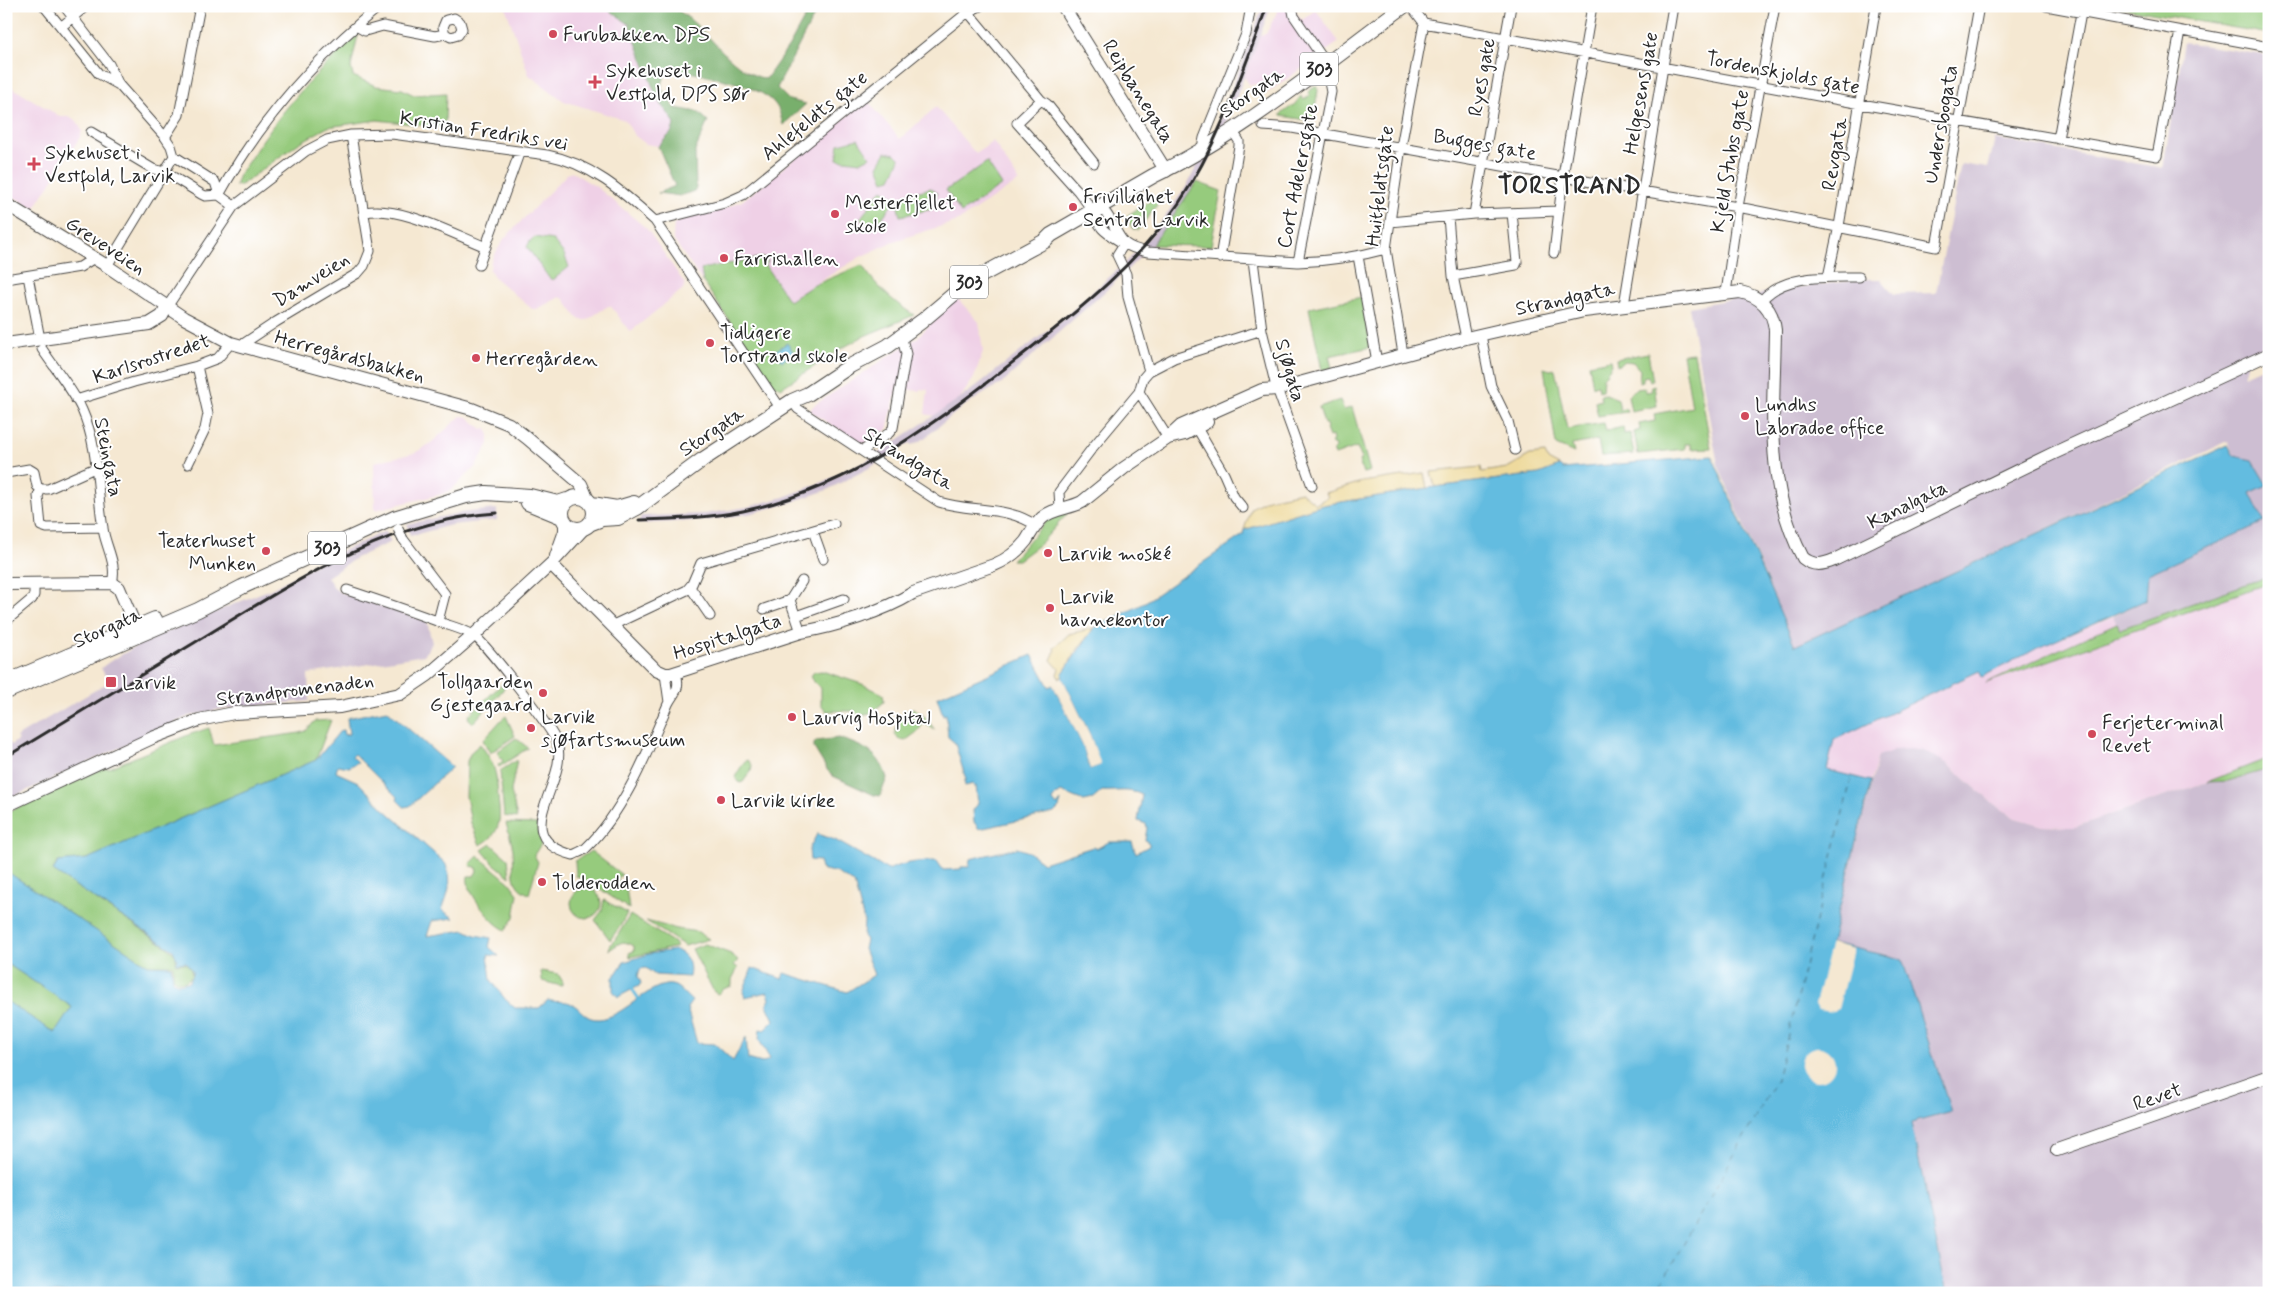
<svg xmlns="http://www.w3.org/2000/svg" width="2275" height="1299" viewBox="0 0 2275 1299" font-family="Mynerve,sans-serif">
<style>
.built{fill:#efd0e6}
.industrial{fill:#cdbed2}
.green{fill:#96cb7d;stroke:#607b54}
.forest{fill:#78af6c;stroke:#526d4c}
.sand{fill:#eeda9e;stroke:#8c8264}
.water{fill:#63bce0;stroke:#477486}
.pier{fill:#f5e8d2}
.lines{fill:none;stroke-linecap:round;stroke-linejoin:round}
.stream{stroke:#63bce0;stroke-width:3}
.ferry{stroke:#3f5e6a;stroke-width:1;stroke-dasharray:6 5;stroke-linecap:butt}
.street-casing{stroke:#494744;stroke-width:11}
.secondary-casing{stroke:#494744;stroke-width:14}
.primary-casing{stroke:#494744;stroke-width:16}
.street{stroke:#fff;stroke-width:9}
.secondary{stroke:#fff;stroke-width:12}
.primary{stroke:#fff;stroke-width:14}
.rail{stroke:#2b2b2b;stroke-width:3}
.street-bridge-casing{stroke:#494744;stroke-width:11;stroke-linecap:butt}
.street-bridge{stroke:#fff;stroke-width:9}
.poi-dot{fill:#d1495b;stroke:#fff;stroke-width:2}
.labels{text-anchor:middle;stroke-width:4;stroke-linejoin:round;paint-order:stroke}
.shield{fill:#fff;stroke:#6b6b6b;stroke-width:1}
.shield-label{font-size:19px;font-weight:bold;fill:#2b2b2b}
.poi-label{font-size:20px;fill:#2b2b2b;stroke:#fff;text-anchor:start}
.street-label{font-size:20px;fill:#2b2b2b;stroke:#fff}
.district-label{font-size:25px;font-weight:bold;letter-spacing:1px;fill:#2b2b2b;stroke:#fff}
</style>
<rect width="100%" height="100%" fill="#fff"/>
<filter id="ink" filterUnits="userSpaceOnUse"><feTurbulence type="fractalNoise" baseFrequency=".02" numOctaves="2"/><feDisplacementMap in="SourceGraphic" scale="10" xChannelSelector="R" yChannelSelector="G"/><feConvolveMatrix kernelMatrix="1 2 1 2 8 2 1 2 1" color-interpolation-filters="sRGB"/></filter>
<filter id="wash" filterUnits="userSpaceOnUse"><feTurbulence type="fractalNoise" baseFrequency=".0096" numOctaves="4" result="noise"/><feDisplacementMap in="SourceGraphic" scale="20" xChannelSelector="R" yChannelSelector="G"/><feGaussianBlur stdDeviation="1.12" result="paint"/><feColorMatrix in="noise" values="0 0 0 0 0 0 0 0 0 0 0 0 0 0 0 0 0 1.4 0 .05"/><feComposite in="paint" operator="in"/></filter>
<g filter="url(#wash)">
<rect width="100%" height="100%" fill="#f5e8d2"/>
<path class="built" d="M505,6H620L629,24L657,98L675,123L671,133L658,146L646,144L634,135L625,120L564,101L529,75Z
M1280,6H1290L1302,20L1316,10L1339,42L1264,95L1257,84L1250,85L1244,77L1260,35L1266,34Z
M6,84L61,117H68L77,121L82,131L80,137L34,209L6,192Z
M867,100L900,139L936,107L976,154L993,141L1019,181L958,221L897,240L860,257L812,286L739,334L673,239L674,224L683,218L720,210L742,201Z
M572,172L598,188L647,229L685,284L683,289L630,332L611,306H608L587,320H580L576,316L564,299L560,297L537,309H532L495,278L490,270L491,261L504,239L567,174Z
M956,297L979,322L983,351L974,378L960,398L935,416L925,414L928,390L920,389L919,391L897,388L887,430L862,445L810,411L813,406L918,337Z
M461,416L468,417L483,430L486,428L489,435V444L475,467L451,490L442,494L375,510L374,462L415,453L431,443Z
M2269,576V769L2207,782L2075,827H2064L2043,826L2015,818L1991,802L1948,764L1878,756L1871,781L1827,770L1834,740L1980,671L1983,677L2032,651L2113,616L2120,629Z"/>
<path class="industrial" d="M1263,6H1271L1230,114L1208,161L1175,216L1152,245L1111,286L1003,382L964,406L922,440L912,445L910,443L871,467L827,490L786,504L748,514L709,520L638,524L641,516L705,514L747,507L784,497L825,481L865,462L966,394L1065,317L1128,260L1152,234L1186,187L1220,121Z
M2184,42L2269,56V344L2250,353L2244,376L2269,365V576L2119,629L2113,616L2146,600L2148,574L2264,522L2250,493L2267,484L2252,460L2234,456L2228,441L2086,510L1795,646L1718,465L1689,307L1792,288L1868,279H1881L1894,294L1936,293L1961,164L1988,168L1995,139L2163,168Z
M497,509V520L451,525L410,536L409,531L407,524L459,513Z
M383,532H386L391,542L356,558L327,577L335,589L340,592L427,621L432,643L424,655L308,674L309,701L221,709L189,716L6,800V744L9,742L11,745L18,740L16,737L109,682L101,668L109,662L147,640L273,588L325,559Z
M1911,749L1924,751L1948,764L1991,802L2015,818L2043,826L2064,827H2075L2207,782L2229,781L2269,769V1293H1947L1911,1123L1951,1111L1902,960L1831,943L1878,756L1895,750Z"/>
<path class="green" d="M2112,6H2269V34Z
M358,35L351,67L353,76L376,86L402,89L414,95L446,93L445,122L441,127L377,120L328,127L299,143L241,185L236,186C236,177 243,169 248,162C278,114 315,72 358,35Z
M1316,86L1318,90L1313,121L1281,116V114L1295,104L1301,96L1304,100L1310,95L1308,92Z
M858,139L870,157L860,162L837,159L839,144Z
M886,152L895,154L900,159L891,179L884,181L878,166Z
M987,162L1002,185L961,213L946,190Z
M1197,182L1221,191L1211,246L1152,245Z
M931,188L937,193L933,209L900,216L897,203L904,195Z
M882,189L896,199L877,225L872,228L860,219Z
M1166,191L1167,192L1138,230L1133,229L1126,217L1128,215Z
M535,237L553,240L564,254L569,267L553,280L549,278L527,247L530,241Z
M764,257L768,262L764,264L789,301L812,286L862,265C874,284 894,303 914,315L862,337L839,350L781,388L773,384L703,282L701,269Z
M1362,297L1371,347L1329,356L1332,368L1322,370L1309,308Z
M1648,353L1653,381H1650L1648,376L1643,377V382L1639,383L1640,370L1633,362L1625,361L1617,366L1616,359Z
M1694,353L1711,448L1691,449V444H1685V449L1638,454L1634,432L1640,430L1639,424L1655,421L1654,414L1692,407L1683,354Z
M1611,360L1612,365L1603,378L1602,390L1599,391L1598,385L1593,386L1589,364Z
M1544,368L1550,370L1555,369L1567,429L1604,423L1606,431L1623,427L1624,434L1630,433L1634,454L1601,456L1598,440L1572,445L1574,453L1556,445Z
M1654,385L1657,406L1631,411L1628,396L1635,389L1645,388L1646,392L1652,391L1651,386Z
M1606,394L1618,399L1620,410L1626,409L1627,412L1598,416L1595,402L1601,400L1600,395Z
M1340,400L1344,410L1352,407L1370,471L1363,473L1359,461L1362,459L1357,447L1335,455L1333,450L1336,448L1335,444L1332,445L1331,442L1333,441L1332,436L1329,437L1326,429L1327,428L1326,424H1324L1319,407Z
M1064,513L1067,514L1041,543L1018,560H1012L1049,518Z
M2269,576V583L1986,683L2117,623L2120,629Z
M822,671L862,684L883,694L884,702L870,714L861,716L854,711H826L821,704V688L814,682L811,676L814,672Z
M502,684L504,688L502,691L473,723L468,718L470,714Z
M913,708L925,717L935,730L924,723L917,732L905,741L899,739L895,734C897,722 901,712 913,708Z
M506,716L515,736L490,753L483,740L504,717Z
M331,720L316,760L87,859L57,862L53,871L167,947L176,955V964L185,963L190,966L192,976L186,981L178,982L173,978V965H148L6,871V813L102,768H109L188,735L209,728L214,745L300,733L306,731L315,721Z
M516,738L528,748L499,767L498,765L503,761L497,752Z
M480,744C499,768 496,779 499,807C501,824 497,837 480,845L471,823L466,796L467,761L471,752Z
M2269,758V769L2228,781L2207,782Z
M517,760L511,791L517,818L504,816L500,771Z
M748,760L752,765L751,771L743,782L740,783L735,777L744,762Z
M506,823L537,824L541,844L534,855L538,862L529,894C508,886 515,867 513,850C512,841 508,832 506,823Z
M491,844L508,859L510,877L492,862L482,850Z
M591,851L622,875L618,877V882L626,887L629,909L590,882L576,876L575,861Z
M478,856L509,882L518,894L514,917L506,930C493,926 464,890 468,876H474L477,871L476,867L471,866L470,864Z
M571 903a15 15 0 1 1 30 0a15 15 0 1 1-30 0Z
M604,900L627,913L621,925L610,940L595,920L602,911Z
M630,915L673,942L677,947L630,957L629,953L634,951V946C621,939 621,943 609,950L610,945L613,943Z
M646,921L677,929L698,932L709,939L685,946Z
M705,944L731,954L738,960L734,965L738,968L732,979V986L723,989L718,994L714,992L692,949Z
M6,963L72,1007L55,1033L6,1001Z
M541,971L558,974L563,982L561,986L542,981Z"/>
<path class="forest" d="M603,6C615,6 663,3 672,7C707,25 727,70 766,79L789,46L811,6H819L777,88L789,100L806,104L783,125C781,118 780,110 775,104C760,83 693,73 667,68L661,88L675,108L698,112L708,121L695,151L696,188L694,191L680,196L658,193L675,186L658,146L671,133L675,123L657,98L629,24Z
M839,738C863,747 879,751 887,778L880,796L874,795L833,776L828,771L814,748V744L816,741Z"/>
<path class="sand" d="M1545,453L1548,460L1559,466L1539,474L1435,487L1431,472L1481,467L1482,472L1507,468L1530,455Z
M1424,473L1427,488L1323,505L1244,530L1251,508L1268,499L1301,492L1316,504L1328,497L1326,493L1362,482Z
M1094,628L1074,654L1062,677L1059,678L1057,674L1059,669L1051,660L1055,651L1054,648L1069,634Z"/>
<path class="water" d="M787,343L794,353L782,361L775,351Z
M2228,445L2234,456L2252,460L2267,485L2250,493L2264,522L2148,574L2146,600L2032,651L1982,677L1979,671L1834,740L1827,770L1871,781L1831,943L1902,959L1951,1112L1911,1123L1947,1293H6V1001L55,1033L72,1007L6,963V871L148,965L171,966L173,981L178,984L189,982L193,972L186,962L175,963L177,959L173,950L53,871L58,862L87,859L316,760L340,731L343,730L344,735L349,734L347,718L387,710L452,767L410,806L404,807L397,800L398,798L354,754L352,756L358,762L349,767L338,765L336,772L358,782L384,809L445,863C454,880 448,893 442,910L454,918L432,921L427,936L465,930L475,935L491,938L489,947L499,956L488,955L491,980L505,999L515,1008H539L548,1000C555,1003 563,1000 570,1003C582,1008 584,1020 599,1019C624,1018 654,977 675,986C681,989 687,997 692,1001L687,1008L697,1043L715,1044L733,1061L746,1037L748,1059L762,1063L770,1059L759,1040L760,1029L765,1030L774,1020L767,1005L770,999L768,992L745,997L743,992L752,968L782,979L784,973L847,992L874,975L864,949L866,940L863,936L864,921L854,883L837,873L821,869L819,861L810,860L809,849L817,834L835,840L888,870C904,862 920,861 937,861L943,870L961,869V867H969L970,859L1017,848L1029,852L1043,863L1093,847L1096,849L1109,842H1132L1136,853L1149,846V843L1145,840L1147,828L1146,824L1138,821L1142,795C1128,788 1117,792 1102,791L1093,799L1084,801L1061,792L1054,797L1053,801L1057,806L1061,801L1059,808L1054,813L979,829L974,822L973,810L978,804L976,786L974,787L973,784L965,786L964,781L966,780L955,743L948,737L946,714L943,715L937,697L1032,655L1049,687L1053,685L1083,746L1090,769L1100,765L1090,735L1062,677L1063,673L1094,628L1141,605L1243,535L1244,530L1323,505L1435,487L1539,474L1559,466L1563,469L1712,456L1795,646Z
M675,950C687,953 692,964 689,977L655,975L646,968L640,969L638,976L641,983L639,986L618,997L613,991V978L624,962L649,954Z"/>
<path class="pier" d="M1062,677L1090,735L1101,765L1090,769L1083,746L1053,685L1055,683L1085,745L1092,766L1097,764L1087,736L1060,679Z
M1831,943L1853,949L1838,1009L1833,1012L1818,1010L1815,1004Z
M1801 1064a17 17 0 1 1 34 0a17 17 0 1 1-34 0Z"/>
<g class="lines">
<path class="stream" d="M632,989L639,999"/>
<path class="ferry" d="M1656,1293L1777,1079L1852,776"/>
</g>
</g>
<g filter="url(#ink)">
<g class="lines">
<g class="street-casing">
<path id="street" d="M44,6L99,74L119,85
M64,6L109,64L119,85L165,137
M963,6L1041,100L1047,104L1094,163
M1292,6L1294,16L1326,63
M1411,6L1424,23L1861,104L2157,156L2180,31
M2046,6L2269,47
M356,26L365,31L383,26L435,36L445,34L443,27L446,20L454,18L460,22L462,29L458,35L451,37L445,34
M61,27L86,6
M1041,100L1017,123L1078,191L1093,211
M1263,126L1292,128L1641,191L1738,207L1936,247L1979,6
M91,132L153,169L165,172L201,194L205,196L219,195L234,206
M2058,139L2081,13
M1202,148L1204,138L1246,34L1251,6
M174,156L215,182L219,195
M219,195C260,121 314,59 380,6
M365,212C400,205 453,234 486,247
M1474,214L1511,6
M1448,217L1453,276L1466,338
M655,221L725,203L743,195L968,12L980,6
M1390,222L1474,214L1558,211
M1554,253L1563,176L1592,6
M1358,256L1377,362
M1220,258L1239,146V141L1232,130
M1253,260L1262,330L1275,383L1312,486
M1298,262L1331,92L1329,82L1320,68
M479,265L520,151
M107,266L174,156L171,146L165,137L179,115L200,6
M28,276L40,339
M1453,276L1516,265L1517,262L1512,213
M1828,277L1839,226L1876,6
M6,279L80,267L94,258
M1726,293L1738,207L1775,6
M1761,301C1783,274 1826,277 1859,277
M1624,305L1673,6
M167,307L234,206L306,151L327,140L351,135L392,134L547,155C590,163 623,192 655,221L781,409
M1481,335L1491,386L1508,421L1515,450
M240,346L276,322L358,273L364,266L370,251L351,135
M42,349C55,369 72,388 82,410C100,450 96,493 104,534C108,551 117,566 112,583
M1403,354L1386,249L1401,147L1424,23
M1149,371L1128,297L1126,274L1117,255L1124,244C1110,235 1094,228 1096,209L1106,213C1122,236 1116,246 1148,252L1298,262C1329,261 1357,257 1386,249
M1139,392L1168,438
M76,400L134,382L197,366L218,358L231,343
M792,401L798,409L939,502C970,512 1008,506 1035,525
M1194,423L1224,474L1234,497L1243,508
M862,451L889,433L893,428L906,354L901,335
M188,464L205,429L208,414L197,366
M6,473L29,469L34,472L37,486L41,489H48L97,467
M41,489L38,496L41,526L47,528L103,527
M1060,508L1059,492L1093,447L1139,392L1143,378L1149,371L1174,358L1262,330
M813,531L823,559
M403,539L445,594L438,621
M690,587L710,616
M347,590C380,601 413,612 445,624C454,627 465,630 473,635C483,640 554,731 557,743C570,783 504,837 573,855C577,853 583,851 586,848C624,812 648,751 668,704C674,692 681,690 676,673
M790,600L802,581
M764,609L790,600L801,632
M796,616L844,599
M6,621L32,599L34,595V583
M613,625L687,590L692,584L701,563L834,524
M665,674L669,702"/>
</g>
<g class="secondary-casing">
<path id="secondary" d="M1063,6L1166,171
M6,204L107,266L184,318L231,343L472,409L509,424L527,438L581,484L588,500
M6,344L149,324L162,316L167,307
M1168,438L1185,434L1207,422
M556,556L565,531V522
M551,564L656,670L665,674H671L801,632C834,627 884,611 913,593L994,565C1006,560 1018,551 1026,541C1031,533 1035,525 1042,518C1053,508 1069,509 1082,502L1124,468L1168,438L1181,426L1262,390L1277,389L1466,338L1584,311L1740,292C1760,296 1773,309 1775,330C1774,409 1764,485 1803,558C1813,566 1822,565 1834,560L2052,454L2269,354
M6,584L112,583L119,588L139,635
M6,806L152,738L199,720L234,713L340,707L400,694L428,675L474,635L551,564L585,527
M2057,1150L2269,1076"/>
</g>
<g class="primary-casing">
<path id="primary" d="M562 513a16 16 0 1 1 32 0a16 16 0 1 1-32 0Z
M528,503L562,517
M592,504L617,508L634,503
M589,524L602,519L618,518L637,508L702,460L792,401L808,394L850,366L888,346L922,321L967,283L1045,241L1051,235L1153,176C1241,134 1325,64 1404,6
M6,682L155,619
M6,692L198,610L242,587L394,518L466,496L486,493L530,496L558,503L567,500"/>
</g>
<use href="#street" class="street"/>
<use href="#secondary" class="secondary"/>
<use href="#primary" class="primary"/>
<path class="rail" d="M639,520C674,519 709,518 743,511C853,488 941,419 1027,351C1083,307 1138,262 1179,203C1219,143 1242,74 1267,6
M6,757C69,719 132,681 194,643C288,586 384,520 497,513"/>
<g class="street-bridge-casing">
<path id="street-bridge" d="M398,529L403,539"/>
</g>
<use href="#street-bridge" class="street-bridge"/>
</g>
</g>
<g class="poi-dot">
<circle cx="553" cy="34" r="5"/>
<path d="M592.5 74.5h5v5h5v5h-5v5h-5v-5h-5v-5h5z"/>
<path d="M31.5 156.5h5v5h5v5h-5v5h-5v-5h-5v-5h5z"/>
<circle cx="1073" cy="207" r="5"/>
<circle cx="835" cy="214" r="5"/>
<circle cx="724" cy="258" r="5"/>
<circle cx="710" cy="343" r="5"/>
<circle cx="476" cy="358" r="5"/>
<circle cx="1745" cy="416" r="5"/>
<circle cx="266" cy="551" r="5"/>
<circle cx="1048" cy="553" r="5"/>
<circle cx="1050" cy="608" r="5"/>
<rect x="105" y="676" width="12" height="12" rx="2.5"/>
<circle cx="543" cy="693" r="5"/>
<circle cx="792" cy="717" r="5"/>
<circle cx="531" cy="728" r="5"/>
<circle cx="2092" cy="734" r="5"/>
<circle cx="721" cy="800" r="5"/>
<circle cx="542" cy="882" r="5"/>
</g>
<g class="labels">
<g class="shield">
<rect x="1300" y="52.5" width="38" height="33" rx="4"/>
<rect x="950" y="265.5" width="38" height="33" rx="4"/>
<rect x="308" y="531.5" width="38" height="33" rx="4"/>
</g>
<g class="shield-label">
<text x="1319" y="76">303</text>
<text x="969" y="289">303</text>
<text x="327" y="555">303</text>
</g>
<g class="poi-label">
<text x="563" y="41">Furubakken DPS</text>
<text x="606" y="77">Sykehuset i<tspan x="606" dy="23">Vestfold, DPS sør</tspan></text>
<text x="45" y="159">Sykehuset i<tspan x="45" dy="23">Vestfold, Larvik</tspan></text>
<text x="1083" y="203">Frivillighet<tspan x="1083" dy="23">Sentral Larvik</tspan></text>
<text x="845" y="209">Mesterfjellet<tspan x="845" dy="23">skole</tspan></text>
<text x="734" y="265">Farrishallen</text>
<text x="720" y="339">Tidligere<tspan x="720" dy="23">Torstrand skole</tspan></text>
<text x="486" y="365">Herregården</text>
<text x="1755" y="411">Lundhs<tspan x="1755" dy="23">Labradoe office</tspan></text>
<text x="256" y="547" text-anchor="end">Teaterhuset<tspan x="256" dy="23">Munken</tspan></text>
<text x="1058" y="560">Larvik moské</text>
<text x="1060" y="603">Larvik<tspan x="1060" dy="23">havnekontor</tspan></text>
<text x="533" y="688" text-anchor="end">Tollgaarden<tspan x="533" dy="23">Gjestegaard</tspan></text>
<text x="122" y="689">Larvik</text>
<text x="541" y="723">Larvik<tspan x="541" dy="23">sjøfartsmuseum</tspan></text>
<text x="802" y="724">Laurvig Hospital</text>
<text x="2102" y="729">Ferjeterminal<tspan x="2102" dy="23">Revet</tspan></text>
<text x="731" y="807">Larvik kirke</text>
<text x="552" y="889">Tolderodden</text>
</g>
<g class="street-label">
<text transform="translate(1783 72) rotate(11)" y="7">Tordenskjolds gate</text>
<text transform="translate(1481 77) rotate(-80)" y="7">Ryes gate</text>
<text transform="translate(1139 91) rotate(58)" y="7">Reipbanegata</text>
<text transform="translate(1251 92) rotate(-35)" y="7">Storgata</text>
<text transform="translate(1640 93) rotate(-80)" y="7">Helgesens gate</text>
<text transform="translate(814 115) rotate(-39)" y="7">Ahlefeldts gate</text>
<text transform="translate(1940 124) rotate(-80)" y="7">Undersbogata</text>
<text transform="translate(484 130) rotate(9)" y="7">Kristian Fredriks vei</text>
<text transform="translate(1485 144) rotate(10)" y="7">Bugges gate</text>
<text transform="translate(1834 154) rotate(-80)" y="7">Revgata</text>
<text transform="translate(1729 161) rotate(-80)" y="7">Kjeld Stubs gate</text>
<text transform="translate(1297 176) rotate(-79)" y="7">Cort Adelersgate</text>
<text transform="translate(1379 186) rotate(-83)" y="7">Huitfeldtsgate</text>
<text transform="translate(106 245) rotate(33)" y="7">Greveveien</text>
<text transform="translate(311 279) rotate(-32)" y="7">Damveien</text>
<text transform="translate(1565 298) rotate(-12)" y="7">Strandgata</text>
<text transform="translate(350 356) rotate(15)" y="7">Herregårdsbakken</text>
<text transform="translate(151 358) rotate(-18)" y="7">Karlsrostredet</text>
<text transform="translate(1291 370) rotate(74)" y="7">Sjøgata</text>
<text transform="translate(711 431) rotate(-34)" y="7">Storgata</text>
<text transform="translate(109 457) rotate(79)" y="7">Steingata</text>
<text transform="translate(909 458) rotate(32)" y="7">Strandgata</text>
<text transform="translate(1907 504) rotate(-26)" y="7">Kanalgata</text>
<text transform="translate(107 627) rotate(-24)" y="7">Storgata</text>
<text transform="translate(727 636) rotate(-18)" y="7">Hospitalgata</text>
<text transform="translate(295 689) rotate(-7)" y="7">Strandpromenaden</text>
<text transform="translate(2157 1096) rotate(-19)" y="7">Revet</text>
</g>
<g class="district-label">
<text x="1570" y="193">TORSTRAND</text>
</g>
</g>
<rect width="2275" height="1299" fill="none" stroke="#fff" stroke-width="25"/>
</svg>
